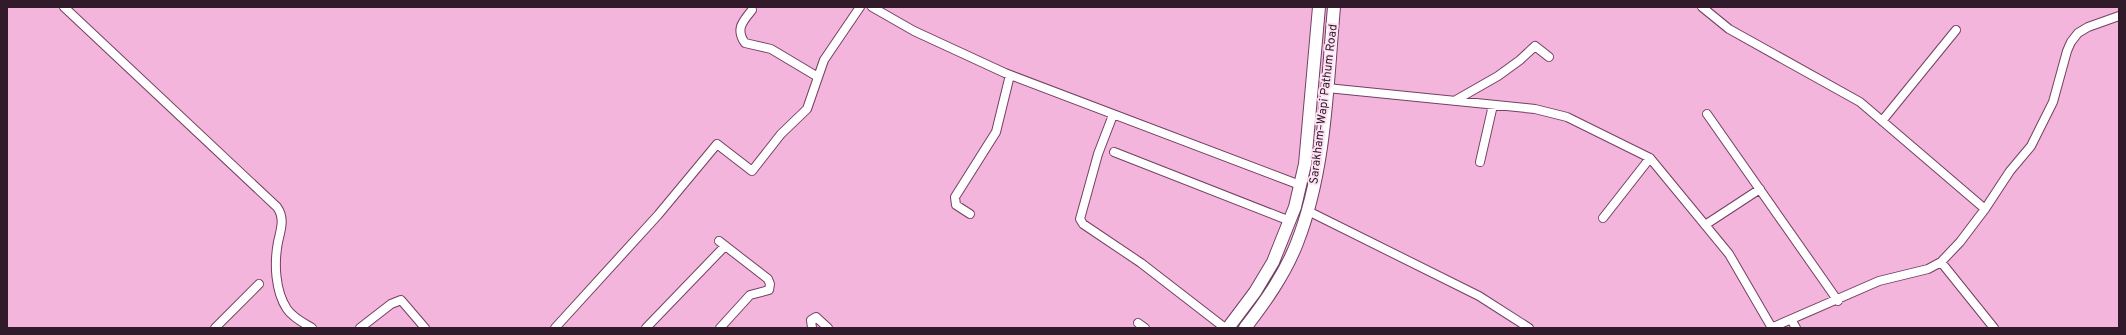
<svg xmlns="http://www.w3.org/2000/svg" width="2126" height="335" viewBox="0 0 2126 335" font-family="Overpass,sans-serif">
<style>
.lines{fill:none;stroke-linecap:round;stroke-linejoin:round}
.street-casing{stroke:#743f62;stroke-width:10}
.primary-casing{stroke:#743f62;stroke-width:14}
.street{stroke:#fff;stroke-width:8}
.primary{stroke:#fff;stroke-width:12}
.labels{text-anchor:middle;stroke-width:4;stroke-linejoin:round;paint-order:stroke}
.street-label{font-size:12px;fill:#311a29;stroke:#fde3f3}
</style>
<rect width="100%" height="100%" fill="#f3b5dc"/>
<g class="lines">
<g class="street-casing">
<path id="street" d="M64,7L277,207C285,218 281,229 278,242C274,263 275,291 287,309C293,318 304,323 312,328
M872,7L914,31L1005,73L1300,185
M1702,7L1729,29L1860,102L1985,209
M752,10C743,21 735,29 745,43L771,49L818,77
M1327,88L1535,109L1567,117L1650,158L1729,254L1772,328
M1456,100L1498,76L1520,60L1535,46L1549,57
M1707,114L1838,301
M1113,115L1098,154L1080,219L1083,224L1141,263L1225,328
M1882,121L1956,30
M1114,152L1290,221
M1480,162L1493,105
M1308,211L1479,296L1529,328
M970,214L956,205L955,197L996,132L1010,75
M1603,218L1650,158
M1705,225L1760,189
M719,241L768,279L770,284L769,290L750,295L720,328
M1941,262L1994,328
M1792,321L1796,328
M1138,323L1145,328
M215,328L259,284
M360,328L391,304L401,300L425,328
M555,328L658,215L717,144L752,171L781,134L807,109L824,60L860,7
M646,328L725,246
M812,328L811,320L816,317L828,328
M1771,328L1879,281L1928,269L1941,262L1960,242L1985,209L2010,171L2031,146L2053,102L2067,51L2071,42L2078,33L2088,27L2119,16"/>
</g>
<g class="primary-casing">
<path id="primary" d="M1228,328L1255,292L1273,262L1295,207L1305,164L1319,7
M1245,328C1265,302 1285,274 1297,243C1326,169 1327,85 1334,7"/>
</g>
<use href="#street" class="street"/>
<use href="#primary" class="primary"/>
</g>
<g class="labels">
<g class="street-label">
<text transform="translate(1323 104) rotate(-83)" y="4">Sarakham–Wapi Pathum Road</text>
</g>
</g>
<rect width="2126" height="335" fill="none" stroke="#311a29" stroke-width="16"/>
</svg>
